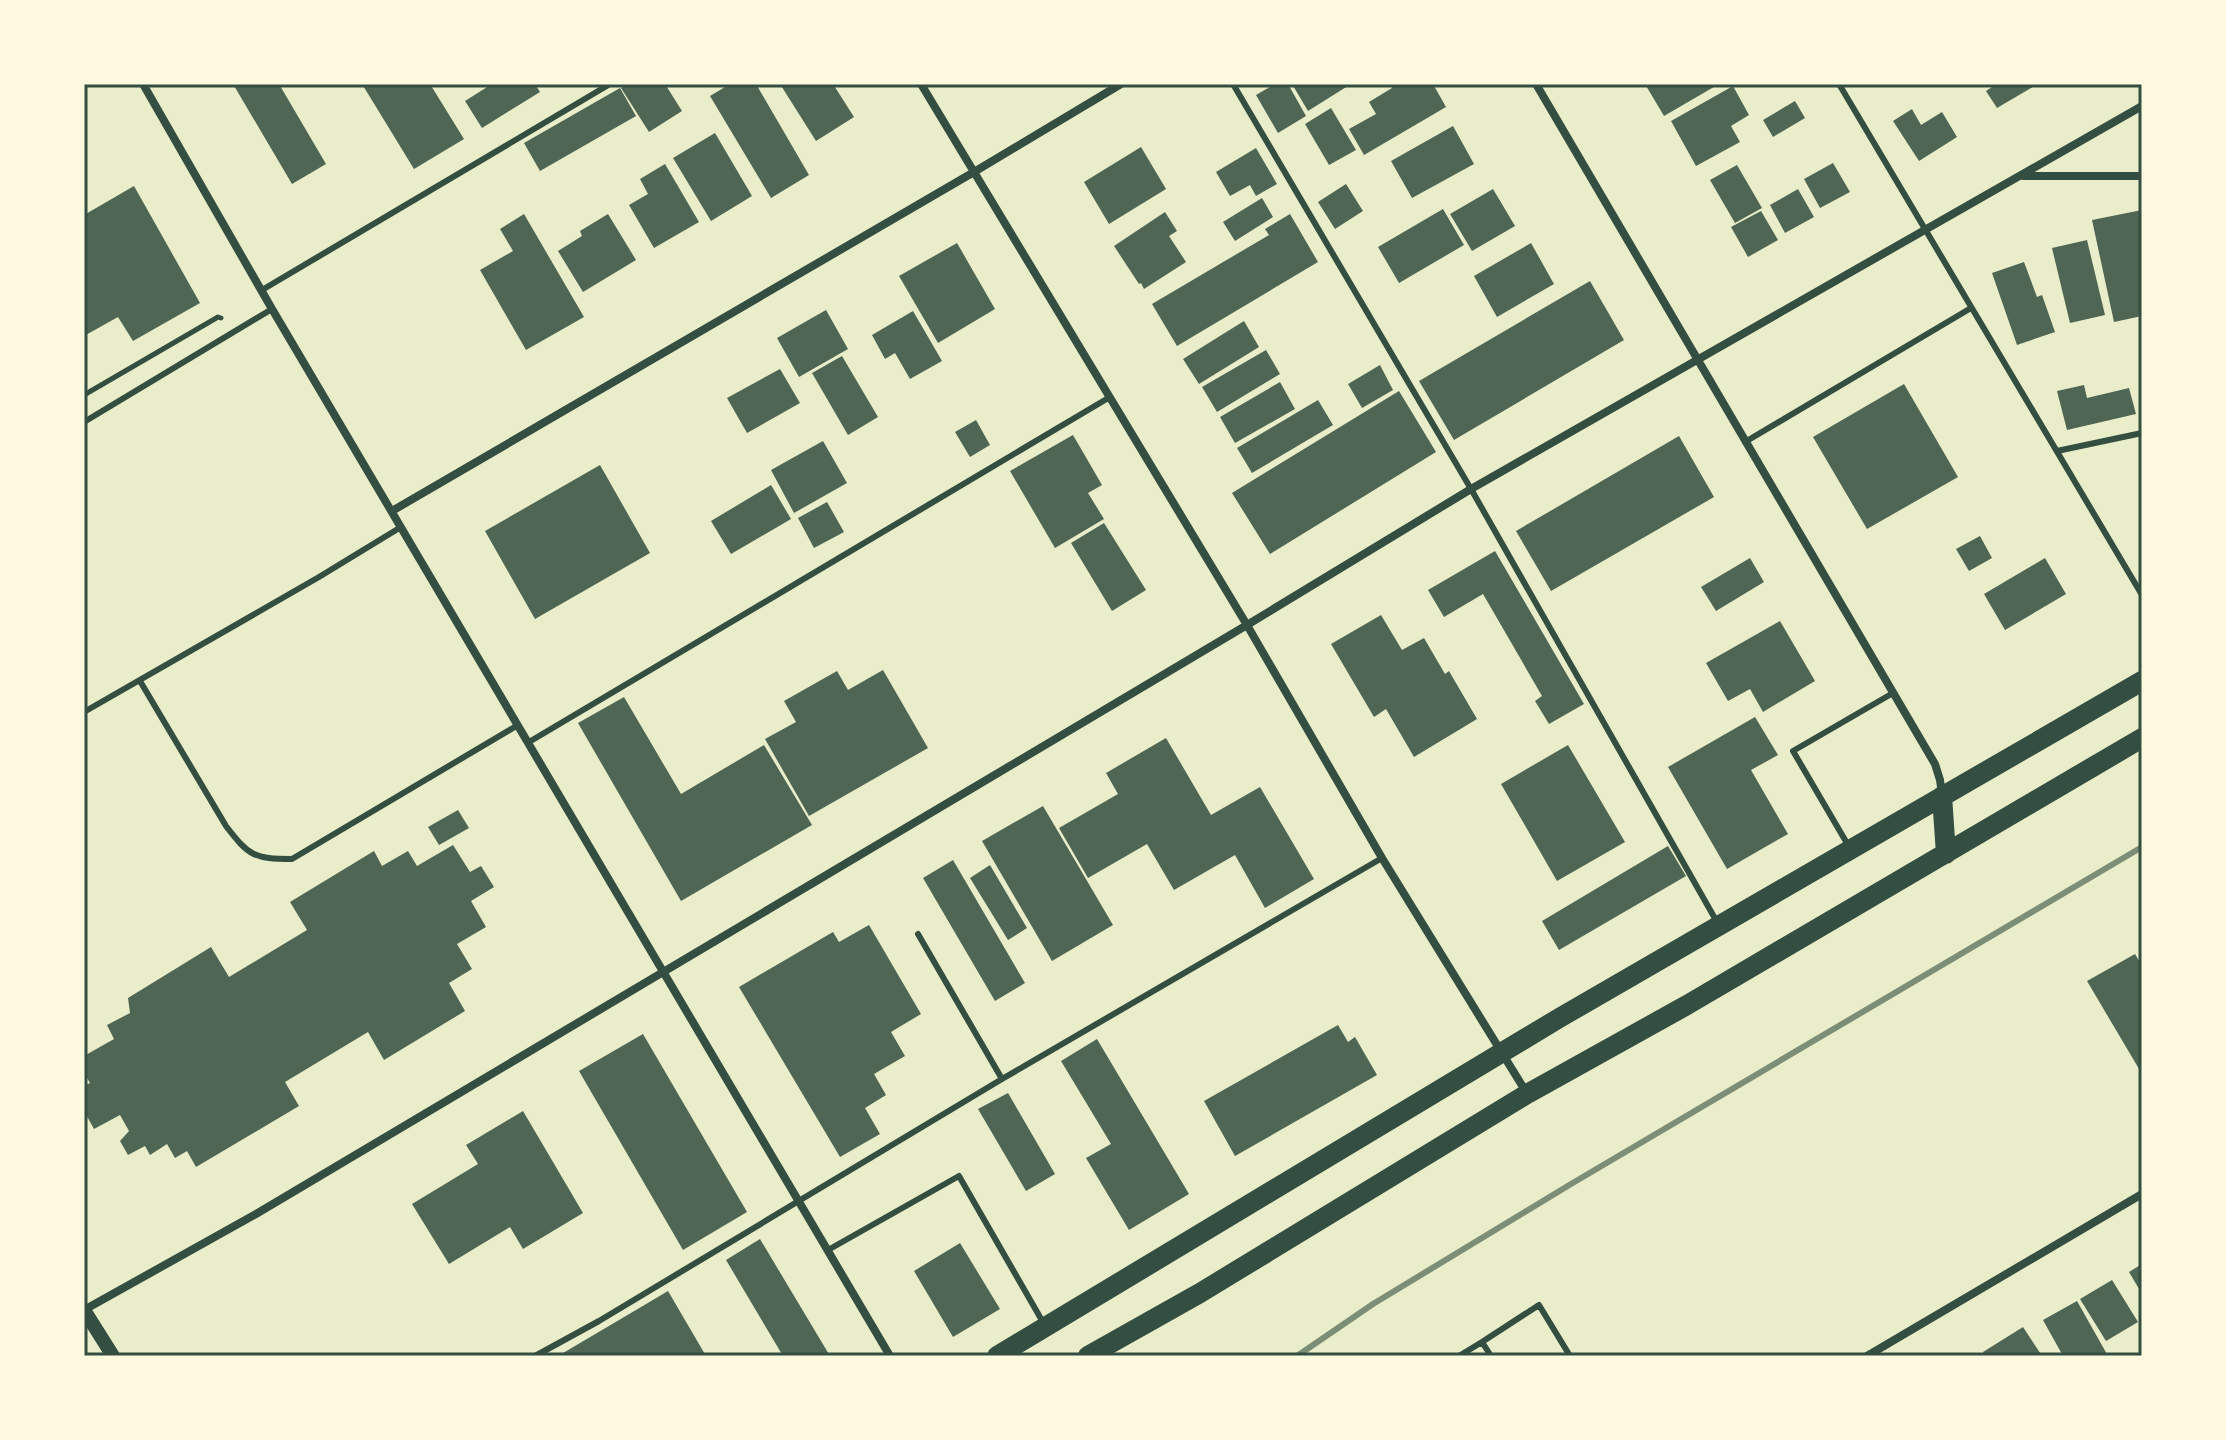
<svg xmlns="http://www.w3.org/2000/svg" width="2226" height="1440" viewBox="0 0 2226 1440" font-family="Arial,sans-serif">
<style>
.building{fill:#4f6655}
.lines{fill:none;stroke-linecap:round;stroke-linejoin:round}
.path{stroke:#344e41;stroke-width:5}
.service{stroke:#344e41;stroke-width:6}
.minor{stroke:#344e41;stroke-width:8}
.tertiary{stroke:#344e41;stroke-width:14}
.primary{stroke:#344e41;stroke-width:20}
.rail{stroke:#7c8e77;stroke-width:6}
.neatline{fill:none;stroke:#344e41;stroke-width:3}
</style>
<rect width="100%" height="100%" fill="#e9edc9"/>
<path class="building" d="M233,84H279L326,164L292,184Z
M362,84H430L464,139L414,169Z
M492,84H535L540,92L482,128L465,101Z
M627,84H665L682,111L649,132L621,88Z
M730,84H756L809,175L771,198L710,96Z
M780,84H833L854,117L816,141Z
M1275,84H1288L1306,116L1278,133L1256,95Z
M1292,84H1351L1308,111Z
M1390,84H1433L1446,107L1364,155L1349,129L1376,114L1369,102L1392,88Z
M1645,84H1719L1664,116Z
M1990,84H2038L1997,108L1986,91L1992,87Z
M1733,86L1749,115L1731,126L1740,142L1696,166L1671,121Z
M620,88L636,116L540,171L524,143Z
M1795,101L1805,118L1773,137L1763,120Z
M1331,108L1356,150L1329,165L1305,124Z
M1912,109L1921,125L1942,112L1957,137L1919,161L1893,121Z
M1453,126L1474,164L1412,198L1391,161Z
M715,133L752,196L711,221L673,158Z
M1141,147L1166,189L1109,224L1084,182Z
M1256,148L1277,184L1256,196L1250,185L1230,196L1216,172Z
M1833,163L1850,192L1820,208L1804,179Z
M665,164L699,222L654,248L629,205L648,194L640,179Z
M1737,165L1762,208L1735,223L1710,180Z
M1346,184L1363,211L1335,229L1318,202Z
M134,186L200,303L133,341L118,317L84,336V215Z
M1493,189L1515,226L1472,251L1450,214Z
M1798,189L1814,217L1785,233L1770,205Z
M1262,198L1273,217L1235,241L1223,222Z
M1443,209L1464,245L1399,283L1378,247Z
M2142,210V316L2114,322L2092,220Z
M1761,211L1778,240L1748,257L1731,227Z
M1165,212L1177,231L1169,236L1186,262L1144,289L1141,283L1139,284L1114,246Z
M524,214L584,317L526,350L480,270L513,251L500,229Z
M608,214L636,260L583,292L558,251L582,236L580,231Z
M1290,214L1318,262L1177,346L1152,304L1269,235L1265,229Z
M2087,240L2105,315L2070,323L2052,248Z
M957,243L995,309L938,343L899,276Z
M1531,243L1554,284L1497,317L1474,276Z
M2024,262L2037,297L2042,295L2055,332L2017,345L1992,273Z
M1590,281L1624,340L1454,440L1419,381Z
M826,310L848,349L799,377L777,338Z
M913,311L942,361L910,379L895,353L885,359L872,335Z
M1244,321L1259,347L1199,384L1183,359Z
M1266,350L1280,374L1217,412L1202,387Z
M842,356L878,417L848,435L812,373Z
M1380,365L1393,390L1362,408L1348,384Z
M780,369L800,403L747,433L727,398Z
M1280,382L1295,409L1235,443L1220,417Z
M1904,384L1958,477L1867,529L1813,437Z
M2084,385L2087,398L2129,388L2136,414L2067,430L2057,391Z
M1399,391L1436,452L1270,554L1232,493Z
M1318,400L1333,425L1252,473L1237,448Z
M976,420L990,445L970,457L955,432Z
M1073,435L1102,485L1088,493L1104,519L1055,548L1010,471Z
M1679,436L1714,497L1551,591L1516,531Z
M823,441L847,483L794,513L771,470Z
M600,465L650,553L535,619L485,531Z
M771,485L791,519L731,554L711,521Z
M827,502L844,532L814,548L798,518Z
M1104,523L1146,590L1112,611L1071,543Z
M1980,536L1992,558L1969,571L1956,549Z
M1495,551L1584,704L1549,724L1535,701L1542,696L1483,594L1444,617L1428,590Z
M1750,558L1764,582L1716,611L1701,587Z
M2045,558L2066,594L2005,630L1984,594Z
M1381,615L1402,650L1424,638L1445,674L1449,671L1477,719L1414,757L1386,709L1374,717L1331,644Z
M1780,621L1815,681L1763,712L1750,689L1728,701L1706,663Z
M883,670L928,748L809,816L765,739L796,722L784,701L837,671L848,690Z
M624,697L681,794L764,745L812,825L681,901L578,723Z
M1755,717L1778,755L1751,770L1788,834L1727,869L1668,767Z
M1166,738L1211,815L1260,787L1314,879L1265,908L1235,855L1174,890L1147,844L1088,878L1059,828L1118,794L1106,773Z
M1568,745L1625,842L1557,881L1501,784Z
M1043,806L1113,925L1052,961L982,841Z
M458,810L469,828L439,845L428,827Z
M453,845L470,872L481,866L494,887L471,901L486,927L457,944L472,969L449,983L465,1011L384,1060L368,1032L285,1082L299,1106L196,1167L187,1151L175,1158L167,1144L150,1155L145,1146L128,1155L120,1141L129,1131L120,1115L94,1129L84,1111V1086L90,1083L84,1073V1056L114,1039L107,1025L130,1013L128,998L211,947L229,977L307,930L290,902L374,851L382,866L408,851L417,866Z
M1668,846L1686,876L1559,950L1542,921Z
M953,860L1025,983L995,1001L923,878Z
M990,865L1027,928L1008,940L970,878Z
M869,925L921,1014L891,1032L905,1056L874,1074L886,1095L865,1108L880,1134L840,1157L739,987L833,932L839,942Z
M2135,954L2142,966V1074L2087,981Z
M1338,1025L1348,1042L1355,1037L1377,1075L1235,1156L1204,1101Z
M643,1034L747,1212L683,1250L579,1071Z
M1097,1039L1189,1194L1129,1230L1086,1158L1111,1144L1061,1061Z
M1008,1093L1055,1174L1026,1191L978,1109Z
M523,1111L583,1213L523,1249L510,1227L449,1264L412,1204L478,1164L466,1145Z
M760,1239L830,1356H783L726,1260Z
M960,1243L1000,1309L953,1337L914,1271Z
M2142,1264V1294L2129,1272Z
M2112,1280L2138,1322L2106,1341L2080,1299Z
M668,1291L706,1356H558L636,1310Z
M2077,1301L2108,1356H2063L2043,1320Z
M2023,1327L2042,1356H1985L1983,1352Z"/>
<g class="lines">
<path class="path" d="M84,395L218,317L221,318"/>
<path class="service" d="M1233,84L1471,489L1717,922
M1839,84L2142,595
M262,290L610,84
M84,422L272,309
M1745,442L1971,308
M2057,451L2142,433
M140,681L226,826C249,856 254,859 292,859L518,725
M84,712L319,577L401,527
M529,742L1110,397
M1848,845L1793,751L1893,693
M918,934L1002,1079
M828,1250L959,1176L1044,1324
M535,1356L599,1321L1002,1079L1382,858
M1459,1356L1482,1342
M1491,1356L1482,1342L1539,1305L1570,1356"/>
<path class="minor" d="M143,84L272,309L890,1356
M921,84L1247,625L1382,858L1526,1092
M1536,84L1935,764L1940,780L1942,794
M2023,176H2142
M392,511L974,172L1121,84
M84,1310L256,1214L1247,625L1471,489L2142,106
M1867,1356L2142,1194"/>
<path class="tertiary" d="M84,1310L113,1356"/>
<path class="primary" d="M1942,796L1946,854
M997,1356L1561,1017L2142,681
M1088,1356L1200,1293L1527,1094L1687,1005L2142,738"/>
<path class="rail" d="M1297,1356L1373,1304L1571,1184L2142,847"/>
</g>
<rect width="2226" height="1440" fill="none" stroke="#fefae0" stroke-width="172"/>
<rect x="86" y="86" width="2054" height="1268" class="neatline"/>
</svg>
